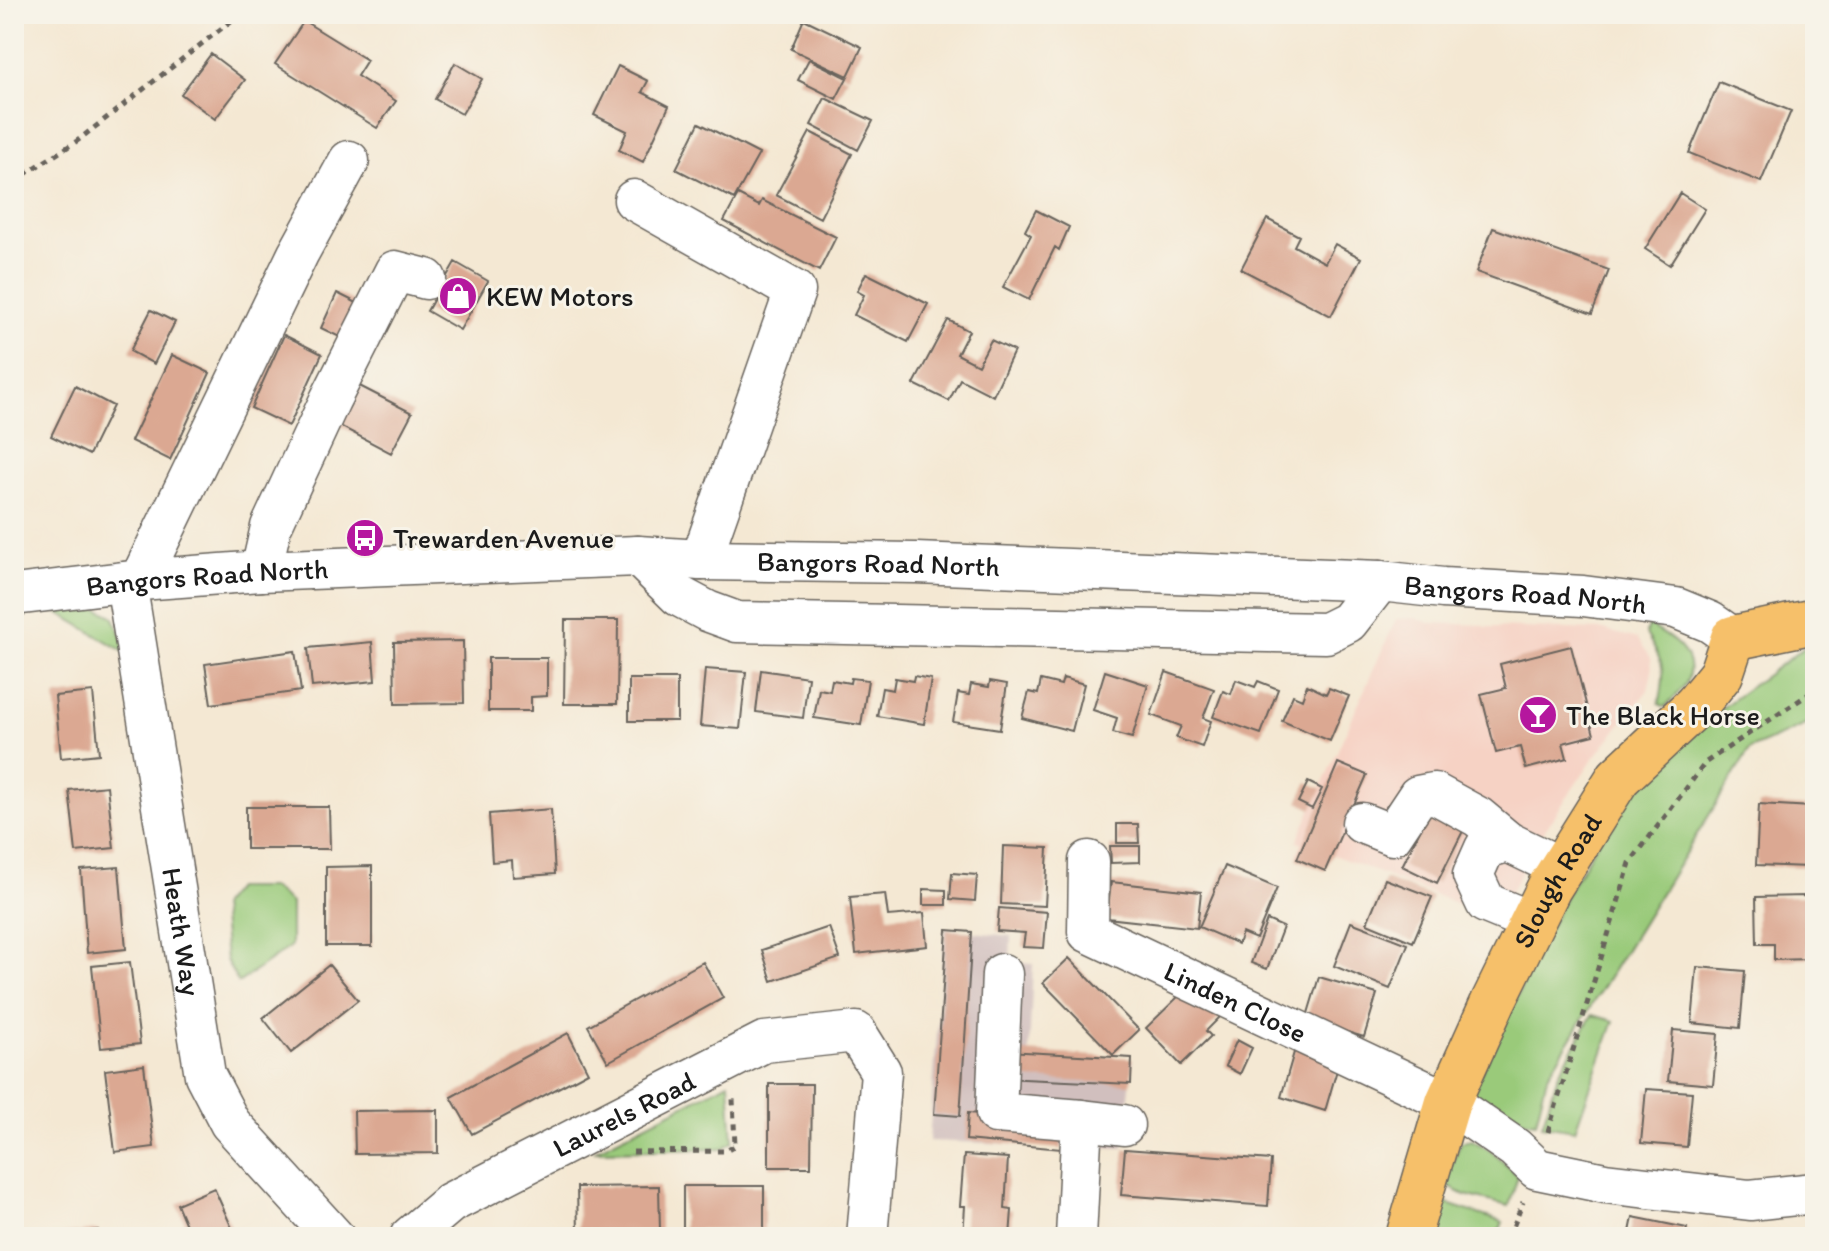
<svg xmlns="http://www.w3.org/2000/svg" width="1829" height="1251" viewBox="0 0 1829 1251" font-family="Itim,sans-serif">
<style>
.built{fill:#f6d2c4}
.industrial{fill:#d1bfbe}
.green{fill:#9aca7a;stroke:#5b734b;stroke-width:2}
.building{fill:#dba892}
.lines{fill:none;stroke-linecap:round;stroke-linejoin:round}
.minor-casing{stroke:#68635c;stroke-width:43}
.major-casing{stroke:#68635c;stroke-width:47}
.path{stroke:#68635c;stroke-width:5;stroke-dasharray:6 6;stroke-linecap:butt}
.minor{stroke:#fff;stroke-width:40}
.major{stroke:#f6c06b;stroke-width:44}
.labels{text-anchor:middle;stroke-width:6;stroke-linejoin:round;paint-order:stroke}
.poi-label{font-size:28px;fill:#1c1c1c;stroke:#f7f3e8;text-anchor:start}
.street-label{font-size:28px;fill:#1c1c1c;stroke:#f7f3e8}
</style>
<rect width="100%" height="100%" fill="#f7f3e8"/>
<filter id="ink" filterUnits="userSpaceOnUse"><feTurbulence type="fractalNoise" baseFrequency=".0125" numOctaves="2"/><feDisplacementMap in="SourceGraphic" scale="16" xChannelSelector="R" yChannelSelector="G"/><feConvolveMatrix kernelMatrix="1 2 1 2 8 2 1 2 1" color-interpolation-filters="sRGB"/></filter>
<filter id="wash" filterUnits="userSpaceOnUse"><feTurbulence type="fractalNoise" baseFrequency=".006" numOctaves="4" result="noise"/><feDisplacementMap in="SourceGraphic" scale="32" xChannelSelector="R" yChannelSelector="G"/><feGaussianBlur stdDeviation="1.8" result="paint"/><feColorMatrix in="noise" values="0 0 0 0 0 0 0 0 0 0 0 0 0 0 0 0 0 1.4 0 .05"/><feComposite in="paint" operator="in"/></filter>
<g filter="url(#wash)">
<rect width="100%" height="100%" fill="#f4e8d3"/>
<path class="built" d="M1415,618L1430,623L1482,625L1485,627L1604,630L1638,639L1651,658L1652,671L1648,690L1590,763L1539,839L1496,919L1331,854L1323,867L1297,855L1302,843L1297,842L1396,619Z"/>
<path class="industrial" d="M945,929L1011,936L1010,962L1033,964L1029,1054L1133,1060L1123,1148L929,1141Z"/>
<path class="green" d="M90,605L113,616L130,655L49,607Z
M1648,625C1669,636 1700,654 1686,683C1681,691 1671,700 1665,707L1659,704C1667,671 1664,663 1646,634Z
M1815,646V721L1750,749L1547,1077L1536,1122L1491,1115L1468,1099L1566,894L1621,805L1716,712L1805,647Z
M235,888H272L291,903V946L238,983L226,960L221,905Z
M1592,1015L1614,1021L1575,1130L1542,1125L1558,1075Z
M729,1082L733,1141L722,1149L594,1151Z
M1472,1140L1491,1151L1518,1176L1509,1206L1465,1195L1443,1184L1461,1142Z
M1435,1200L1503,1222L1497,1237H1425Z"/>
<g id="blocks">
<path class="building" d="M804,19L862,47L848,76L791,49Z
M304,21L367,60L357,76L396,101L377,128L275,64Z
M211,54L245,80L215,119L181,94Z
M809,59L847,78L836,99L798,80Z
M455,63L482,79L462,114L435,99Z
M618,66L648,81L642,92L669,106L643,162L619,150L627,131L594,115Z
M1719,82L1791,111L1761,182L1689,153Z
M825,98L873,121L858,150L811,125Z
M699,123L759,154L734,199L676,169Z
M810,132L852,154L820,218L776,195Z
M1680,193L1705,209L1670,265L1645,249Z
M738,195L759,206L762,200L836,237L819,271L724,221Z
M1036,210L1069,227L1059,250L1055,247L1029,300L1003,287L1031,235L1025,231Z
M1267,219L1299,236L1294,246L1325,263L1335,244L1361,258L1331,316L1241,269Z
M1493,228L1609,270L1592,314L1476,272Z
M455,262L488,281L460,330L427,311Z
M866,273L928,304L908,342L854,315L864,295L857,291Z
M337,293L367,308L350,342L321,328Z
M151,310L175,322L154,364L130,351Z
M948,320L969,331L957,354L978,365L991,340L1014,351L993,396L960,379L949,401L914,384Z
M284,335L322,354L289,426L251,408Z
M172,355L210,373L170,460L131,441Z
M346,379L412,413L391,453L336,424Z
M75,386L113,406L89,455L51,436Z
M565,620H618L617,704H564Z
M463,641L464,703L395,704L394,642Z
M372,642L375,681L312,687L308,648Z
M1571,646L1594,735L1563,743L1567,758L1526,769L1520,747L1496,753L1481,694L1506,688L1500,664Z
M295,651L301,691L211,704L205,664Z
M488,658H547V696L531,697V711H488Z
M705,669L746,672L740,729L700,726Z
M761,670L808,677L803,718L756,712Z
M1105,671L1148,685L1132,738L1113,733L1117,718L1093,710Z
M1166,672L1214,689L1203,718L1211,721L1202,747L1176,738L1181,726L1151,715Z
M914,676L931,679L924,724L877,716L882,688L893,690L895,678L913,681Z
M851,678L868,680L861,725L814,718L819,689L830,691L832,680L850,683Z
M1063,678L1084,684L1072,731L1022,718L1029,692L1038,694L1041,680L1061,685Z
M629,679H677V721H629Z
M1236,680L1255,687L1258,681L1278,689L1261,734L1213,717L1223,691L1231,694Z
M990,681L1007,684L1000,729L953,722L958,693L969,695L971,684L989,687Z
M1307,685L1326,694L1329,688L1349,696L1330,741L1282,721L1293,695L1302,699Z
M93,692L99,754L61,758L55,696Z
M1338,763L1367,775L1325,871L1297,859Z
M1308,782L1322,789L1312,809L1298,802Z
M107,786L114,848L76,852L69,790Z
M1433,804L1468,821L1437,883L1402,866Z
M1759,804L1812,807L1809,867L1756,865Z
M246,807H329L330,849H246Z
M551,809L555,874L513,877L512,860L492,862L489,814Z
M1117,824H1138L1139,843H1117Z
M1003,846L1048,848L1045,906L1001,904Z
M1110,846H1140V862L1111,863Z
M372,866V946H326V867Z
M1225,866L1277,888L1256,939L1242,933L1238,944L1199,927Z
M119,867L126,949L87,953L81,870Z
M952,873L977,875L975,901L950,899Z
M1385,879L1432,897L1413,942L1367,923Z
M1111,882L1201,892L1197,928L1107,918Z
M923,889L946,890V905H923Z
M885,894L888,916L924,913L927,946L856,954L850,897Z
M1807,896L1808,959L1774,960V944H1757L1756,897Z
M999,908L1047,912L1044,948L1023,947L1025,933L997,931Z
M1267,920L1283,927L1267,969L1251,963Z
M1351,922L1408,944L1390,989L1334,966Z
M829,927L840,958L772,981L762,950Z
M947,930L972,932L960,1116L934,1114Z
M1069,958L1139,1030L1113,1055L1043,983Z
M130,962L140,1044L101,1048L92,966Z
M703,962L723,998L608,1062L588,1026Z
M329,965L358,1000L291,1053L263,1018Z
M1697,967L1745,971L1740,1028L1692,1023Z
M1319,977L1377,994L1364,1037L1306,1020Z
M1184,991L1222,1015L1206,1031L1211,1036L1181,1065L1146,1028Z
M1673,1030L1718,1034L1713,1085L1668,1081Z
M568,1033L588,1072L472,1134L451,1097Z
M1237,1040L1252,1048L1240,1074L1225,1066Z
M1297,1042L1341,1056L1325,1111L1281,1097Z
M1006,1051L1132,1058L1131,1084L1004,1078Z
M144,1065L154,1147L115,1152L105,1070Z
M769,1084H812L811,1167H769Z
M1646,1089L1692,1092L1687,1147L1641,1143Z
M438,1110V1153L355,1154L354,1111Z
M968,1113L1064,1122L1061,1149L966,1140Z
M1125,1149L1271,1160L1268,1206L1121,1195Z
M964,1155L1008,1158L1005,1209L1012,1210L1010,1237H963L965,1206H960Z
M659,1186L660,1231L578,1233L577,1187Z
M683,1186H764V1230L683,1229Z
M214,1188L236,1237H191L177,1204Z
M1633,1217L1687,1228L1685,1237H1629Z
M98,1230L99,1237H63V1234Z"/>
</g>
</g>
<g filter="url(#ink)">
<use href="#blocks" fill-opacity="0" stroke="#68635c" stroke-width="2"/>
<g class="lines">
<g class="minor-casing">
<g id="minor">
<path d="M634,200L795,291L701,560"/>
<path d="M638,556L679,596L707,611L737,622L1326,633L1348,622L1380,581"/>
<path d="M261,571L271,527L330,400L395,271L426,279"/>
<path d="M140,580L298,254L349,161"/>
<path id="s1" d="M126,582L205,1075L230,1123L334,1237"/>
<path id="s2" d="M14,595L140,580L261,571L638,556L701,560L916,563L1380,581L1443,588L1583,596L1676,608L1710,622L1733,638"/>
<path d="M1362,823L1392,835L1418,796L1434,793L1478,817L1508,842"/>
<path id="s3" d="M1089,861L1088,932L1448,1102L1515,1148L1537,1169L1605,1183L1750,1200L1815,1193"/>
<path d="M1532,922L1486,903L1473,875L1485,848L1508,842L1562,868"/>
<path d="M1002,974L996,1113L1082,1120L1076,1237"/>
<path d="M1082,1120L1124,1125"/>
<path id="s4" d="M410,1237L450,1203L764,1042L856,1032L881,1072L867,1237"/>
</g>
</g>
<g class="major-casing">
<g id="major">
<path id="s5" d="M1408,1237L1448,1102L1494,1000L1549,888L1618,778L1695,706L1721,674L1733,638L1815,621"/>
</g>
</g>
<path class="path" d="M14,181L77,141L240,14
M1548,1132L1630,863L1706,762L1815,690
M633,1152L726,1151L735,1146L733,1099
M1509,1237L1523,1202"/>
<use href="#minor" class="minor"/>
<use href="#major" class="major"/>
</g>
</g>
<defs>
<g id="shop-disc" transform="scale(2)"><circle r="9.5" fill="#b5179e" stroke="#f7f3e8"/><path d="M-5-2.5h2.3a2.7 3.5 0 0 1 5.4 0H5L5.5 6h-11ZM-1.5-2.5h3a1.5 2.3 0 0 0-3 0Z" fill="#fff"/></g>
<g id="bus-disc" transform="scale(2)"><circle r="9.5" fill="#b5179e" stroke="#f7f3e8"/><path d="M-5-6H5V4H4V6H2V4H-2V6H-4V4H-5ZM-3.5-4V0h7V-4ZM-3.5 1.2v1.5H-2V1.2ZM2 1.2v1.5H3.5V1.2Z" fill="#fff"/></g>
<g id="bar-disc" transform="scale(2)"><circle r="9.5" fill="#b5179e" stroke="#f7f3e8"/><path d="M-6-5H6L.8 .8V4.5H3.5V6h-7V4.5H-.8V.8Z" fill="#fff"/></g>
</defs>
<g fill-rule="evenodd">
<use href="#shop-disc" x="458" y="296"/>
<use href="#bus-disc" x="365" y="538"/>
<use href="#bar-disc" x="1538" y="715"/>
</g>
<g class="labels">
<g class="poi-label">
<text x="486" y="306">KEW Motors</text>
<text x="393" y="548">Trewarden Avenue</text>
<text x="1566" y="725">The Black Horse</text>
</g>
<g class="street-label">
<text dy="10" stroke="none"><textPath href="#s2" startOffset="866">Bangors Road North</textPath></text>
<text dy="10" stroke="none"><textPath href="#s2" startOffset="194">Bangors Road North</textPath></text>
<text dy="10" stroke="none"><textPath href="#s2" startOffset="1514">Bangors Road North</textPath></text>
<text dy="10" stroke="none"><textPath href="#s5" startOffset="388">Slough Road</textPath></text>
<text dy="10" stroke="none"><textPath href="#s1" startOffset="354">Heath Way</textPath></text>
<text dy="10" stroke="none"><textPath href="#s3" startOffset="234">Linden Close</textPath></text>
<text dy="10" stroke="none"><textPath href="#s4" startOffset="248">Laurels Road</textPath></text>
</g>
</g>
<rect width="1829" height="1251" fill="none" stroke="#f7f3e8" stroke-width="48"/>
</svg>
